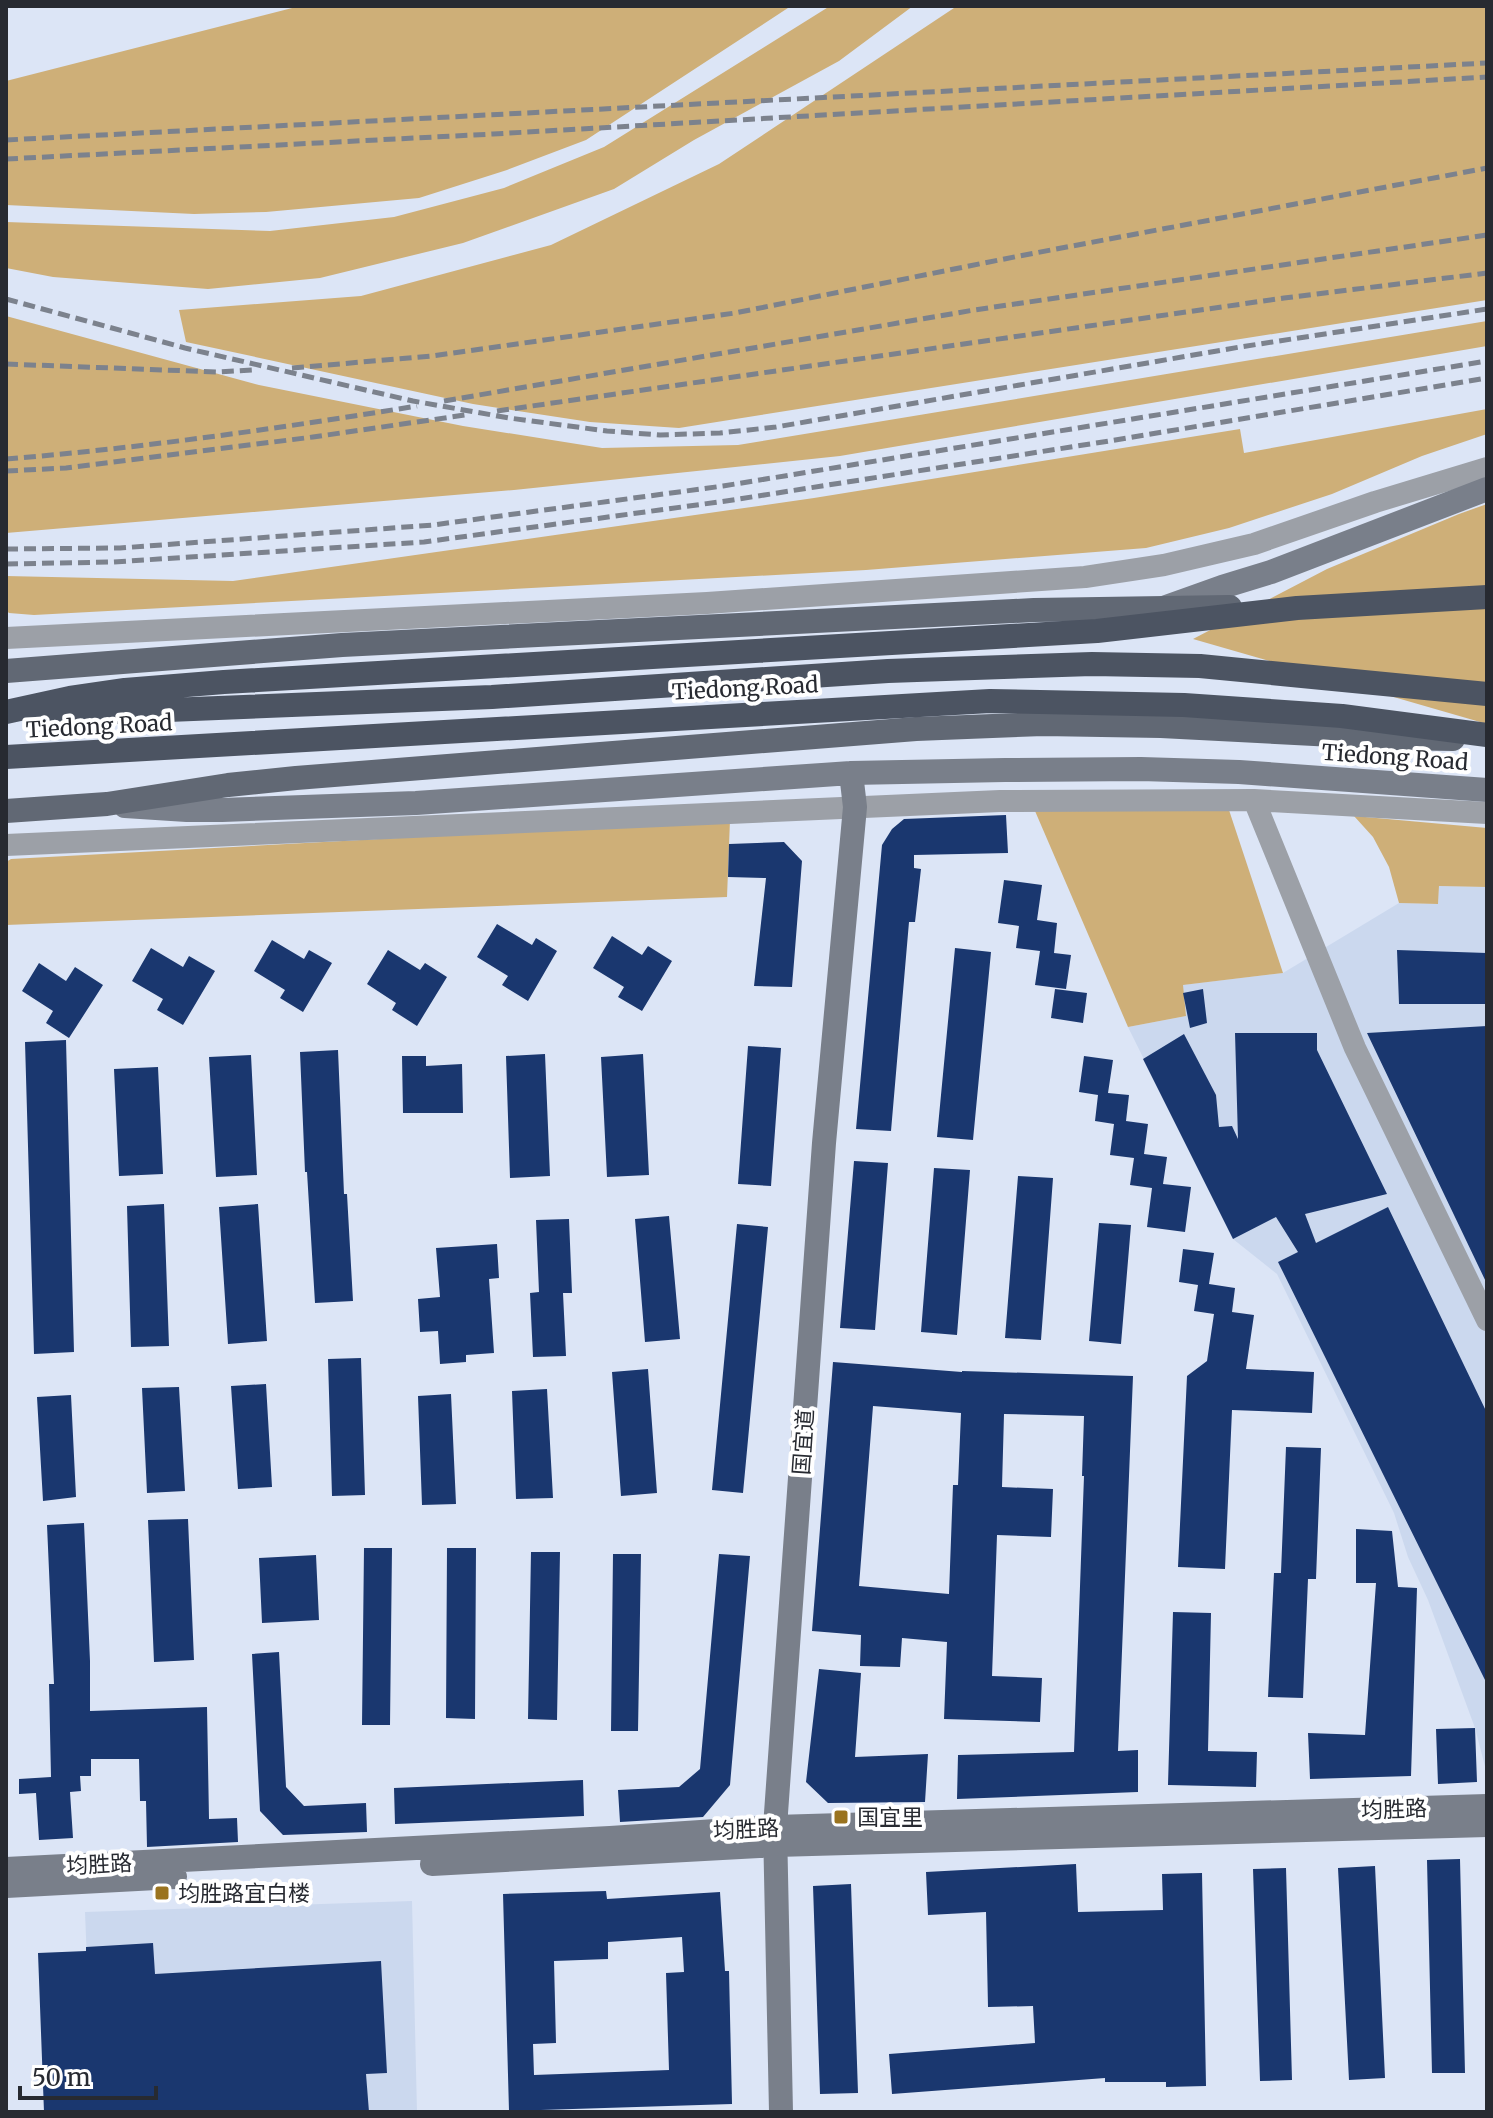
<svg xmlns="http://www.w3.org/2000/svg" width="1493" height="2118" viewBox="0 0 1493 2118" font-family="Merriweather,'Noto Sans SC',serif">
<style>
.built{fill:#cbd8ee}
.green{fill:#ceaf78}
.building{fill:#1a376f;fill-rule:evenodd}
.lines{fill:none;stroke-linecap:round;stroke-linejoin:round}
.street{stroke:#9ca0a7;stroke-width:22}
.secondary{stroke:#797f8a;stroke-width:24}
.primary{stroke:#616874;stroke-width:24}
.highway{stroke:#4c5462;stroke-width:24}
.rail{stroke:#7c828d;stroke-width:5;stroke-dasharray:12 6;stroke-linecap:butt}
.poi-dot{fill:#9a731f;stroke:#fff;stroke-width:3}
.labels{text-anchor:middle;stroke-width:8;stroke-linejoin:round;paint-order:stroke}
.street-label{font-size:22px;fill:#272a31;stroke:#fff}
.poi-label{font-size:22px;fill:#272a31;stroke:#fff;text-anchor:start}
</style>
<rect width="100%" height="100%" fill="#dce5f6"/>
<path class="built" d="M1439,886L1487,887V1774L1475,1728L1428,1600L1408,1557L1394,1513L1277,1274L1233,1239L1128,1027L1186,1016L1182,985L1283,973L1399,903L1438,904Z
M412,1901L417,2112H93L85,1912Z"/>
<path class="green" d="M300,6H791L586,140L507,170L419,198L266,212L194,214L6,205V81Z
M830,6H913L839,61L694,140L614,189L463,243L320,278L208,289L53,277L6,268V222L270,231L394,217L504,188L604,147Z
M957,6H1487V300L679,428L590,422L473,404L186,342L179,310L361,296L551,245L719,164Z
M6,316L259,385L463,426L602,448L738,445L1487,321V346L840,456L514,490L6,533Z
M1487,409V434L1422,456L1332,494L1229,528L1146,548L866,570L34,615L9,613L6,610V576L233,581L814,498L1240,429L1244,453Z
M1487,504V724L1193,639L1327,569L1459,514Z
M1227,804L1283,973L1183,985L1186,1016L1128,1027L1035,811Z
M1354,816L1487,828V887L1439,886L1438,904L1399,903L1389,867L1373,837Z
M730,820L727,897L6,925V862L11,859Z"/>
<path class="building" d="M1006,815L1008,853L914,855V868L921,869L915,922H909L891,1131L856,1129L882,845L892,829L904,819Z
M784,842L802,861L792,987L754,986L766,878L728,877L729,844Z
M1004,880L1042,885L1037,920L1057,923L1054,953L1071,955L1066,989L1035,985L1040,951L1016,948L1019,926L998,923Z
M497,924L532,945L536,938L557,951L528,1001L502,985L508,976L477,957Z
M612,936L642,955L648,946L672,961L642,1011L618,997L624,987L593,968Z
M272,940L304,959L309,950L332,963L303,1012L280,998L285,990L254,971Z
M151,948L183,967L189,956L215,971L183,1025L157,1010L163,999L132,981Z
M955,948L991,952L973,1140L937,1137Z
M388,950L420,970L425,963L447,977L417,1026L392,1010L396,1003L367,984Z
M1397,950L1487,953V1004H1399Z
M39,963L66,981L75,967L103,985L69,1038L46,1023L53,1011L22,991Z
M1055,989L1087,993L1083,1023L1051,1018Z
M1203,989L1207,1023L1190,1028L1183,993Z
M1487,1026V1284L1367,1033Z
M1235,1033H1317V1050L1387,1194L1305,1214L1316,1243L1388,1207L1487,1413V1684L1278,1262L1298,1252L1276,1217L1233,1239L1143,1059L1184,1034L1216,1095L1219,1127L1232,1126L1238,1139Z
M66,1040L74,1352L34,1354L25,1042Z
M748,1046L781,1048L771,1186L738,1184Z
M338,1050L344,1194H347L353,1301L315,1303L307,1172H305L300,1052Z
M545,1054L550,1176L510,1178L506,1056Z
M643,1054L649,1175L607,1177L601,1057Z
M251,1055L257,1175L216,1177L209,1057Z
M402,1056H426V1066L462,1064L463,1113H403Z
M1084,1056L1113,1060L1108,1093L1129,1095L1126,1121L1148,1124L1144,1154L1167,1157L1163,1184L1191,1187L1185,1232L1147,1227L1152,1188L1130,1185L1134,1158L1110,1155L1114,1124L1095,1121L1098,1095L1079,1092Z
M158,1067L163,1174L119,1176L114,1069Z
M854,1161L888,1163L875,1330L840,1328Z
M934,1168L970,1170L957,1335L921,1332Z
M1018,1176L1053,1178L1041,1340L1005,1338Z
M164,1204L169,1346L131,1347L127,1206Z
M258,1204L267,1341L228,1344L219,1207Z
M669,1216L680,1339L645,1342L635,1219Z
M569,1219L572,1293H563L566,1356L533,1357L530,1293L539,1292L536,1220Z
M1099,1223L1131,1225L1121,1344L1089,1341Z
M737,1224L768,1227L743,1493L712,1490Z
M497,1244L499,1278L489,1279L494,1353L466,1355V1362L440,1364L438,1331L420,1332L418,1299L440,1297L436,1248Z
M1183,1249L1214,1253L1209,1284L1235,1288L1232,1312L1254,1315L1246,1369L1314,1372L1312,1413L1232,1410L1225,1569L1178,1567L1187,1376L1207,1361L1214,1314L1194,1311L1198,1285L1179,1282Z
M361,1358L365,1495L332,1496L328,1359Z
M833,1362L962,1372V1371L1133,1376L1118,1751L1138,1750V1792L957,1799L958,1755L1074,1752L1084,1476H1082L1084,1416L1004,1414L1002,1487L1053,1489L1051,1537L997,1535L992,1676L1042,1678L1040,1722L944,1719L947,1642L902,1638L900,1667L860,1666L861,1635L812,1631ZM873,1406L961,1413L958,1485H953L949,1594L859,1586Z
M648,1369L657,1493L621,1496L612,1372Z
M266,1384L272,1487L238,1489L231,1386Z
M179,1387L185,1491L147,1493L142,1388Z
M547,1389L553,1498L516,1499L512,1391Z
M451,1394L456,1504L422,1505L418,1396Z
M71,1395L76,1497L43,1501L37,1397Z
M1286,1447L1321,1448L1316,1579H1308L1303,1698L1268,1697L1274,1573H1281Z
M188,1519L194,1660L154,1662L148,1520Z
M84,1523L90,1661V1711L207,1707L209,1819L237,1818L238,1842L147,1847L146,1801H140L139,1759H91V1776H80L81,1791L70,1792L73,1838L39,1840L36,1793L19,1794V1779L51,1777L49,1684H54L47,1525Z
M1356,1529L1392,1531L1398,1587L1417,1588L1411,1776L1310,1779L1308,1733L1365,1735L1376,1583H1356Z
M364,1548H392L390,1725H362Z
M447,1548H476L475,1719L446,1718Z
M531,1552H560L557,1720L528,1719Z
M613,1554H641L638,1731H611Z
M719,1554L750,1556L730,1785L703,1817L620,1822L618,1790L679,1787L700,1769Z
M316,1555L319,1620L262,1623L259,1558Z
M1173,1612L1211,1613L1208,1751L1257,1752L1256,1787L1168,1785Z
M279,1652L286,1787L304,1806L366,1803L367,1832L283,1835L260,1811L252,1654Z
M819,1669L861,1673L855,1757L928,1754L925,1802L828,1803L806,1782Z
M1475,1728L1477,1782L1438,1784L1436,1729Z
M583,1780L584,1816L395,1824L394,1788Z
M1460,1859L1465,2073H1432L1427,1860Z
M1076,1864L1078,1912L1163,1910L1162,1874L1202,1873L1206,2086L1166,2087V2082H1105V2078L892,2094L889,2054L1035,2043L1033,2006L988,2007L986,1912L928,1915L926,1872Z
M1375,1866L1385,2078L1349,2080L1338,1868Z
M1286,1868L1292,2080L1260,2081L1253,1869Z
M851,1884L858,2093L820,2094L813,1886Z
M606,1891L607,1899L720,1892L725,1971H729L732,2104L509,2111L503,1894ZM682,1937L684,1972L666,1973L669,2070L534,2075L533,2044L556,2043L554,1961L608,1959V1942Z
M153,1943L155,1974L381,1961L387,2073L366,2074L369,2112H44L38,1953L86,1951V1947Z"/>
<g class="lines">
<path class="street" d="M6,638L707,603L1085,577L1164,565L1254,544L1375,502L1487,468
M1254,800L1355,1048L1487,1320
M6,845L1000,801L1254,800L1487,813"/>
<path class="secondary" d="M1166,607L1222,587L1271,572L1487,489
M125,806L187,810H222L416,803L851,773L1005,770L1141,769L1239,772L1487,790
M432,1864L776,1845L1487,1825
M6,1869L610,1838L775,1827L1487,1806
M6,1886L175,1877
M781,2112L775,1827L824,1143L855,807L851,773"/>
<path class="primary" d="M6,671L342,645L1034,610L1230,607
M6,811L107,804L228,785L296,778L916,729L1043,724L1161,726L1392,738L1453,739"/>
<path class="highway" d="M6,712L70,698L125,690L224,682L1097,631L1297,608L1487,597
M56,712H118L492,697L888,671L1092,664L1200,666L1487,694
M6,757L990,701L1184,705L1342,716L1487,735"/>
<path class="rail" d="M6,140L1487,63
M6,159L493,134L1487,77
M6,299L185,348L413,401L509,418L607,431L660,435L720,433L776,427L1240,347L1487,309
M6,364L217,372L252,370
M292,368L432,356L735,313L1019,256L1487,168
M444,401L974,310L1487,235
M497,411L1284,298L1487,273
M6,459C143,448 281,428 417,406
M6,471L66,468L313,437L465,415
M6,549L120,548L433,525L723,486L1487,361
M6,564L113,562L424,542L726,501L1109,441L1487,378"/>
</g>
<g class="poi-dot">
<rect x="833" y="1809" width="16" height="16" rx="4"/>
<rect x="154" y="1885" width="16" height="16" rx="4"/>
</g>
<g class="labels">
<g class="street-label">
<text transform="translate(745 688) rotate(-3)" y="8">Tiedong Road</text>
<text transform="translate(99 726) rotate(-3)" y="8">Tiedong Road</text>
<text transform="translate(1395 757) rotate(4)" y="8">Tiedong Road</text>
<text transform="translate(803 1442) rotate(-86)" y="8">国宜道</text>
<text transform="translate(1394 1809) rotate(-2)" y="8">均胜路</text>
<text transform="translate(746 1829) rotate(-3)" y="8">均胜路</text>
<text transform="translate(99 1864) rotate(-3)" y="8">均胜路</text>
</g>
<g class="poi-label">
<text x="857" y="1825">国宜里</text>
<text x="178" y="1901">均胜路宜白楼</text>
</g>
</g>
<rect width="1493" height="2118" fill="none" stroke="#272a31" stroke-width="16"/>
<path d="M20 2086v12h136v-12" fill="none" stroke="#272a31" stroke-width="4"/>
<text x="32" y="2086" font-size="24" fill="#272a31" stroke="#ffffff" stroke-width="6" paint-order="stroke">50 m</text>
</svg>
